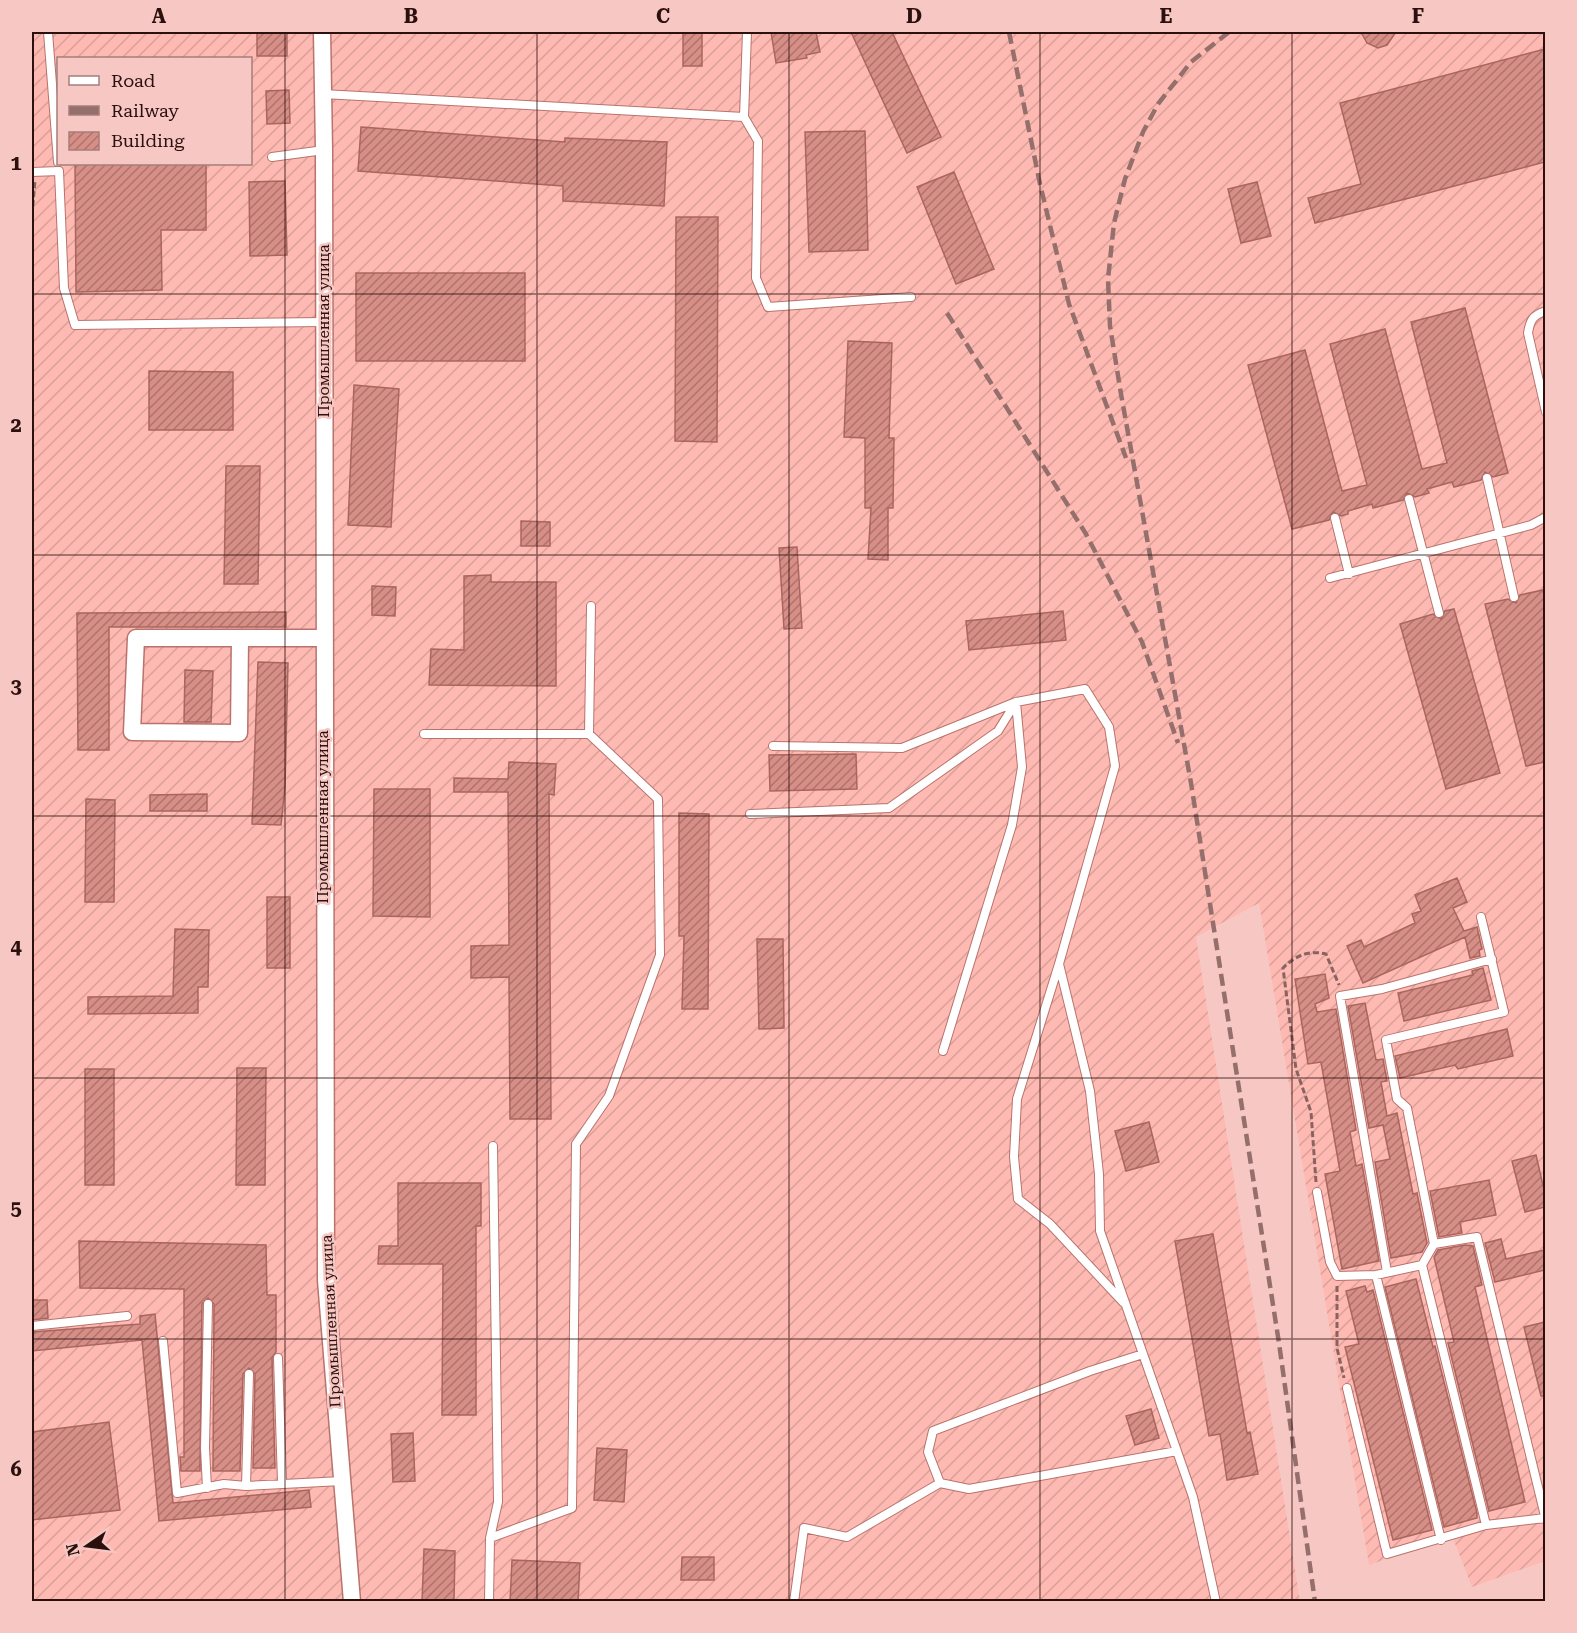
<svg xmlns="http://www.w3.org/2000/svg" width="1577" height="1633" viewBox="0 0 1577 1633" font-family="'Roboto Serif',serif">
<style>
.industrial{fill:url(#industrial-furrows);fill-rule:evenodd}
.building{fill:url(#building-hatch);stroke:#aa655f;stroke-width:1.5}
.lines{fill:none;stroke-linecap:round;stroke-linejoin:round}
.service-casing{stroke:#b9736c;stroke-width:10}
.minor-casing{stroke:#b9736c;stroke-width:19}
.path{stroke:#886360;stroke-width:3;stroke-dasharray:6 3;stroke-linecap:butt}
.service{stroke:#fff;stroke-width:8}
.minor{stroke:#fff;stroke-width:16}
.rail{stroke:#946f6b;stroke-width:4.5;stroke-dasharray:12 6;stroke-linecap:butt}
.grid{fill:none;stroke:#2b100e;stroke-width:1.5;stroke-opacity:0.55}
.labels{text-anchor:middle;stroke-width:5;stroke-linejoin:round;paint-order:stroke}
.street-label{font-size:15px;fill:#2b100e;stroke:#f7c8c3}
.neatline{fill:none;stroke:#2b100e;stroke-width:2}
.grid-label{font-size:20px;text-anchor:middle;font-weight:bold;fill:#2b100e}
</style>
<defs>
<pattern id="industrial-furrows" width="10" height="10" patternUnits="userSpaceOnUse" patternTransform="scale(1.5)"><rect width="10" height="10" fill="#febab2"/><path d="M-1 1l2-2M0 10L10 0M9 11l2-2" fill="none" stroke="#da9f98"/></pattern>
<pattern id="building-hatch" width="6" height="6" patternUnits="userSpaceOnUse" patternTransform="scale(1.5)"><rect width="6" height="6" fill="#d68e86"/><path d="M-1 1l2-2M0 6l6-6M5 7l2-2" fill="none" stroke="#ae736c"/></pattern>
</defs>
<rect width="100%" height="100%" fill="#f7c8c3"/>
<path class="industrial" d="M32,32H1545V1561L1472,1587L1452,1536L1369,1565L1259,903L1196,937L1300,1601L32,1602ZM58,58H250V164H58Z"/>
<path class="building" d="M257,32H287V56H257Z
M683,32H702V66H683Z
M771,32H816L820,52L806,55L807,58L776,63Z
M851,32H892L941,137L907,153Z
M1361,32H1396L1387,45L1378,48L1367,43Z
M1545,49V162L1315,223L1308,198L1361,184L1340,103Z
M289,90L290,123L267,124L266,91Z
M361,127L565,142V138L667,142L664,206L563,201V186L358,171Z
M865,131L868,250L809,252L805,132Z
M75,164H206V230H161L162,290L76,292Z
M954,172L994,269L956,284L917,187Z
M285,181L287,255L250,256L249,182Z
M1257,182L1271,236L1241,243L1228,189Z
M676,217H718L717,442L675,441Z
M356,273H525V361H356Z
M1465,308L1508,473L1493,477L1485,472L1481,480L1454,487L1452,482L1427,489L1429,493L1415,497L1407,493L1403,500L1373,508L1372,504L1348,511V514L1341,516L1333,512L1329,520L1292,529L1248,365L1305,350L1342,491L1367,485L1330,344L1385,329L1422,469L1447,463L1411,322Z
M848,341L892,343L889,438H894L893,508H888V560L868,559L871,508H865V438L844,437Z
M149,371L233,372V430H149Z
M354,385L399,389L391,527L348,525Z
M226,466H260L258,584H224Z
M521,521L550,522V546H521Z
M797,547L802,628L784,629L779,548Z
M491,575V582H556V686L429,685L431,649L464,650V576Z
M372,586L396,587L395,616L372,615Z
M1543,590L1545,600V762L1526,766L1485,604L1508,599L1516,603L1520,595Z
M1454,609L1500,773L1446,789L1400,624L1433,614L1441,619L1445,611Z
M1063,611L1066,640L969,650L966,621Z
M286,612V627H109V750H78L77,613Z
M258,662L288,663L285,787L281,825L252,824Z
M185,670L213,671L211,722H184Z
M856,754L857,789L770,791L769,755Z
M509,762L556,764L554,795L549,794L551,1119H510L509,977L471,978V946L509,945L508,792H454V778L508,779Z
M374,789H430V917L373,916Z
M207,794V811H150V795Z
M86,799L115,800L114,902H85Z
M679,813L709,814L708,1009H682L684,936H679Z
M1457,878L1467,902L1453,908L1464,931L1477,927L1482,949L1479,950L1480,956L1470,958L1465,937L1363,983L1347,946L1361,940L1364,947L1415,923L1412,914L1421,911L1415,895Z
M267,897H290V968H267Z
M175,929L209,930L208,987H198V1013L88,1014V997L173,996Z
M757,939H783L784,1028L759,1029Z
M1483,968L1491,1000L1404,1021L1398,993L1473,975L1472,971Z
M1325,974L1329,998L1315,1004L1317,1012L1336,1009L1356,1130L1350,1132L1356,1166L1362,1164L1379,1261L1342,1269L1325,1174L1340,1171L1321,1062L1308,1064L1295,979Z
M1365,1003L1376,1060L1383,1059L1387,1081L1381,1082L1387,1116L1397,1113L1413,1194L1417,1193L1427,1243L1422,1252L1391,1258L1375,1162L1390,1159L1383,1125L1369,1128L1348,1006Z
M1507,1029L1513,1056L1458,1069L1455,1065L1400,1078L1395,1056Z
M237,1068H266L265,1185H236Z
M85,1069H114V1185H85Z
M1149,1122L1159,1162L1126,1171L1115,1131Z
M1536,1155L1545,1194V1207L1525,1212L1512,1161Z
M1489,1180L1496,1215L1460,1222L1462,1233L1439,1237L1430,1191Z
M398,1183H481V1226H476V1415H442L443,1264H378L379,1246H398Z
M1213,1234L1247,1433L1250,1432L1258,1474L1227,1480L1220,1434L1209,1436L1175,1241Z
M1501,1239L1506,1259L1545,1250V1270L1495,1282L1485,1243Z
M79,1241L266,1245L267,1295H276V1352L272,1358L275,1468H253L255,1374L249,1368L243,1374L240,1471H213L214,1304L208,1298L202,1304L200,1471H181L180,1457H184V1289L80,1288Z
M1465,1245L1473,1246L1482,1285L1475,1287L1525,1502L1489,1511L1448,1343L1454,1342L1434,1257L1438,1250Z
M1416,1279L1433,1347L1435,1346L1477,1513V1518L1444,1527L1385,1287Z
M1365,1286L1367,1292L1373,1290L1432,1530L1393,1540L1345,1347L1359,1344L1346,1291Z
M32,1300H47L48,1318L32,1320Z
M155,1314L173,1503L309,1490L311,1507L159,1521L142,1340L32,1351V1332L140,1324V1316Z
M1545,1322V1396H1541L1524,1327Z
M1151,1409L1159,1438L1135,1445L1126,1416Z
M109,1422L120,1510L32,1520V1432Z
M413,1433L415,1481L393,1482L391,1434Z
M597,1448L627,1450L624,1502L594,1500Z
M424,1549L455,1551L454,1602H422Z
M682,1557H714V1580H681Z
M512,1560L580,1563L578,1602H510Z"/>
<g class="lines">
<g class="service-casing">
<path id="service" d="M48,32L58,162
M323,94L744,117L747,32
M744,117L758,141L756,278L768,307L911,297
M272,157L324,150
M32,172L59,171L64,288L75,325L324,322
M1546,311C1533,315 1530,320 1528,333L1546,412
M1487,478L1514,597
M1409,499L1439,613
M1335,518L1349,574
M1330,578L1531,525L1546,517
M424,734H589L658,799L660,955L609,1096L576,1144L572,1508L490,1538
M589,734L591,606
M773,746L902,748L1016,702L1085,689L1109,727L1115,766L1059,964L1090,1091L1099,1174L1100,1231L1193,1497L1216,1602
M750,814L889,808L998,731L1016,702
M1059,964L1017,1099L1014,1157L1018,1199L1050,1224L1123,1302
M943,1051L1012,825L1022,767L1016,702
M1317,1192L1330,1262L1337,1276L1376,1275L1422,1265L1434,1244L1477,1237L1546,1520
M1434,1244L1407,1108L1397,1099L1386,1040L1504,1012L1481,917
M1422,1265L1486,1525
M1387,1272L1340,996L1382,989L1492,959
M1376,1275L1441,1540
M32,1326L127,1316
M163,1341L177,1493L224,1484L246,1486L342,1481
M1143,1354L1090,1371L933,1431L928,1452L940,1483L969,1489L1177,1451
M278,1358L282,1482
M1347,1388L1387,1554L1486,1525L1545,1518
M246,1486L249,1374
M207,1488L205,1448L208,1304
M489,1602L490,1538L498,1502L493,1146
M794,1602L804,1528L847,1537L940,1483"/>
</g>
<g class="minor-casing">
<path id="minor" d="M322,32L324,150L326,1280L352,1602
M240,638L239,733L132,732L136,638H323"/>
</g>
<path class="path" d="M32,215L35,181
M1316,1182L1311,1112L1296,1069L1283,968C1296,955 1309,950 1326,954L1339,985
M1337,1286V1348L1344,1378"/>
<use href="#service" class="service"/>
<use href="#minor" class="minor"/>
<path class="rail" d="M1009,32L1040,184L1069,304L1126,458
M1229,32L1191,62L1158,104L1143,132L1125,179L1114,223L1108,279L1110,326L1121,394L1191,783L1279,1343L1315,1602
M947,313L1086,534L1142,642L1178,743"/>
</g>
<path class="grid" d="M285,32V1602M537,32V1602M789,32V1602M1040,32V1602M1292,32V1602M32,294H1546M32,555H1546M32,816H1546M32,1078H1546M32,1339H1546"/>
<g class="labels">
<g class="street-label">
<text transform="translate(324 331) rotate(-90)" y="5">Промышленная улица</text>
<text transform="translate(323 817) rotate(-90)" y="5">Промышленная улица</text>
<text transform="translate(331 1321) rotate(-93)" y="5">Промышленная улица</text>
</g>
</g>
<rect width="1577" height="1633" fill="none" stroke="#f7c8c3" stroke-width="66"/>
<rect x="57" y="57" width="195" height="108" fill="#f7c8c3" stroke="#a57e7b" stroke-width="1.5"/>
<rect x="69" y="76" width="30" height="9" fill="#ffffff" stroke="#a57e7b" stroke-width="1.5"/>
<text x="111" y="87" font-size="18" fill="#2b100e">Road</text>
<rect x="69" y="106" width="30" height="9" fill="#946f6b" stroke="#a57e7b" stroke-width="1.5"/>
<text x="111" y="117" font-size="18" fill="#2b100e">Railway</text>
<rect x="69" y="132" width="30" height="18" fill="url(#building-hatch)" stroke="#a57e7b" stroke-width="1.5"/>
<text x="111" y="147" font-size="18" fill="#2b100e">Building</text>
<g transform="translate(87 1546) rotate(256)" stroke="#f7c8c3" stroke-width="4.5" paint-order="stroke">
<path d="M0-4.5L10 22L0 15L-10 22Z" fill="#2b100e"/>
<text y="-9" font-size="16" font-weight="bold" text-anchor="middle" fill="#2b100e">N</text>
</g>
<rect x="33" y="33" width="1511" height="1567" class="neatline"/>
<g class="grid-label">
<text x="159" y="23">A</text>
<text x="411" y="23">B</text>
<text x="663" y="23">C</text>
<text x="914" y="23">D</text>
<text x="1166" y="23">E</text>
<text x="1418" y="23">F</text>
<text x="16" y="170">1</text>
<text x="16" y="432">2</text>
<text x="16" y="693">3</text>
<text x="16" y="954">4</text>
<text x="16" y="1215">5</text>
<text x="16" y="1476">6</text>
</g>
</svg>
